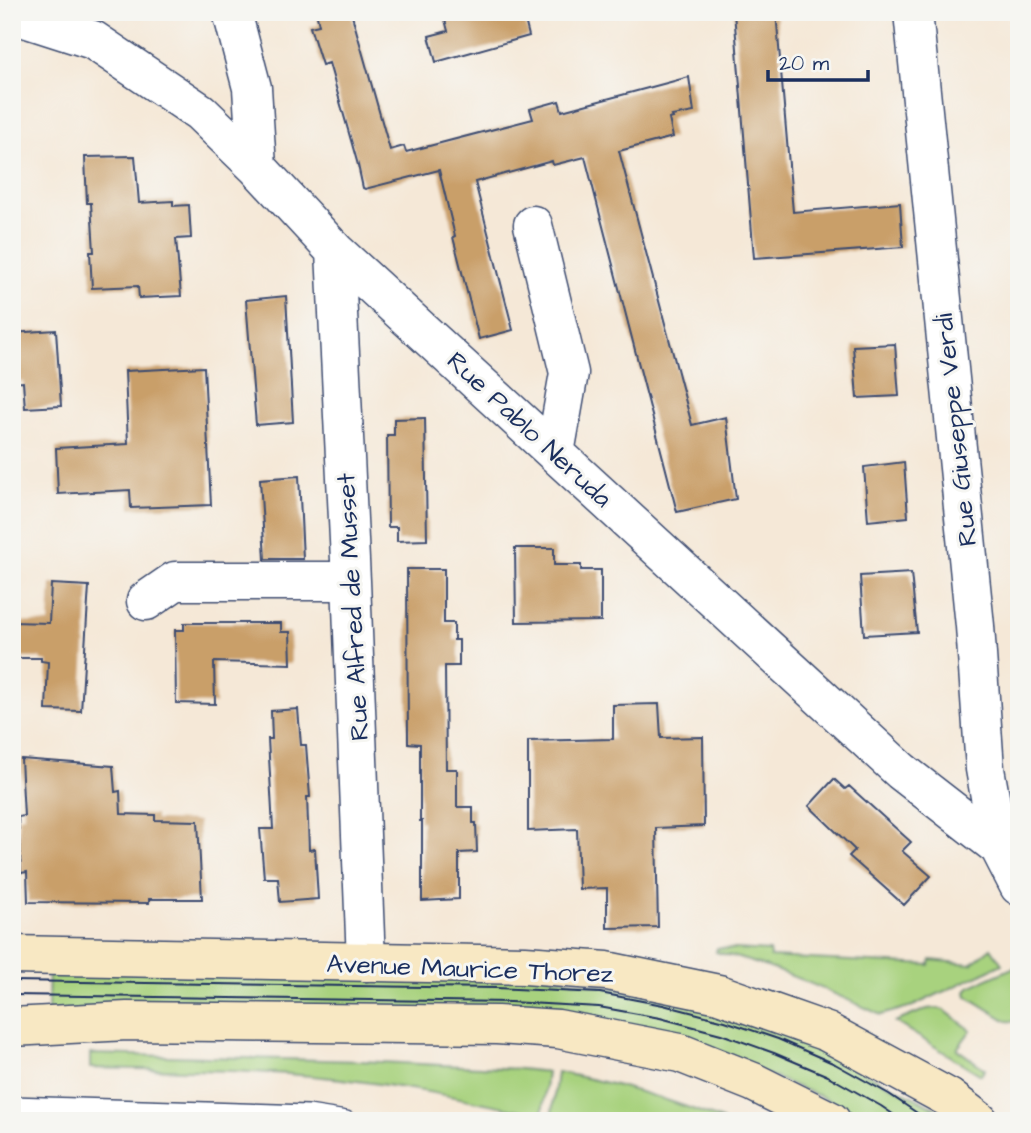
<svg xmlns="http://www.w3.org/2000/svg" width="1031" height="1133" viewBox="0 0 1031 1133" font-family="'Architects Daughter',sans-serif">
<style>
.green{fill:#a8d27e;stroke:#62806e;stroke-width:2}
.building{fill:#c99f69}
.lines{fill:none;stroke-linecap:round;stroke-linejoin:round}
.lane-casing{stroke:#3c4b70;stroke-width:22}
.street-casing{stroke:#3c4b70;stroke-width:41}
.secondary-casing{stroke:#3c4b70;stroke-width:41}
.lane{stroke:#fff;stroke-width:19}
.street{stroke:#fff;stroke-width:38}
.secondary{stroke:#f8e8c3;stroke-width:38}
.tram{stroke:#1b2f5e;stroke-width:2}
.labels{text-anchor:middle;stroke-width:6;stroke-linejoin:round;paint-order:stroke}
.street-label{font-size:26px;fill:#1b2f5e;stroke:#f6f6f2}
</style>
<rect width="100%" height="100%" fill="#f6f6f2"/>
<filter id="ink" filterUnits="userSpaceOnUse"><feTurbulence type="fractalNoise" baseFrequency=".0143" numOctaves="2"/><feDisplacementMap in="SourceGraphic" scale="14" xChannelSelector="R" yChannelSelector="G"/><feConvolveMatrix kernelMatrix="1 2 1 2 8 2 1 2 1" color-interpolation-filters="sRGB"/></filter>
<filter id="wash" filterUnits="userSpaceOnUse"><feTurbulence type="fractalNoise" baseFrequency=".00686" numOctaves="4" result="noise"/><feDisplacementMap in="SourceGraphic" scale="28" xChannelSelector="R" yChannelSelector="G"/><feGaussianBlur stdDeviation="1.57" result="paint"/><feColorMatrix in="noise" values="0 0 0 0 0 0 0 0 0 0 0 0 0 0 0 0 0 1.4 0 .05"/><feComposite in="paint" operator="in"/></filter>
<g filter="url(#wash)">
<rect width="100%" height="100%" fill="#f5e8d7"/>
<path class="green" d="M717,948L769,951L770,957L930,965L931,960L971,964L991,948L1002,964L913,1006L881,1015C827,990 774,966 716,952Z
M49,964L535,974L742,1011L961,1121H864L829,1100L704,1048L48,1013Z
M1019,965V1022L1007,1021L967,996L966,992L969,987Z
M936,1008L944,1010L971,1030L957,1049L985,1069L981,1075L895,1022L927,1009Z
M90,1054L361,1061L520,1069L547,1072L542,1115C462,1098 381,1081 299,1075C230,1069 160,1070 90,1068Z
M557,1072C615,1083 669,1099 724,1121H551Z"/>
<g id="blocks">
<path class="building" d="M316,12H351L390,150L404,146L406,152L533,119L530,109L559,101L562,111L689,77L694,112L672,116L673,118L669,119L673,137L619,151L692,425L726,417L736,499L677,512L585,157L553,165L552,161L475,182L513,330L479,339L453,237L455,236L439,170L365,189L363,188L358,165L329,63L322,65L310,27L319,25Z
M443,12H523L529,36L436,62L429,36L448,31Z
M734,12H776L793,212L900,203L903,247L754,258Z
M135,156L139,203L173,201V206L189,205L191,238L176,239L181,296L139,298L138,286L92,288L90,252H94L91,203H87L85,157Z
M286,296L293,422L256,425L246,300Z
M56,330L61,406L25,408L23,382L12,383V333Z
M895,344L899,396L857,398L853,346Z
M204,367L211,505L131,508L130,490L58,494L56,448L128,444L125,371Z
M425,418L427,540L397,541V527H388L387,435H394V419Z
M904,462L908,517L868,521L864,467Z
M299,476L303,559H265L260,479Z
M515,548H554V565H581V570H601V621L516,622Z
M407,569H444V623H454V640H459V666H445L446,769H457V807H473V823H476L477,852L459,853V899L422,901V821H420V744L408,743Z
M911,573L917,632L864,635L860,576Z
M51,584L89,586L81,711L46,710L48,662L41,661V658H12V622L49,623Z
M184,623H281V632H290L291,664L214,662L215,704L176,703L175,630H184Z
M659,704L661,738L703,737L704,826L656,828L658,927L607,928V888L579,889L577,829L528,831V741L613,739V705Z
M298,709L301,745H306L310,797H307L309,850L315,849L318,899L280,902L278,878H264L260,829H273L268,739H272L271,711Z
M21,759L113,766L115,792L120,791L121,814L155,815V820L198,821L202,899H149V903L28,902L27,872L21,873L18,817L24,816Z
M834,779L845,789L849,786L911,842L902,851L931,876L904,905L849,856L855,850L809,806Z"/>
</g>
</g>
<g filter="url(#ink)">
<use href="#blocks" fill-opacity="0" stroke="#3c4b70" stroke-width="2"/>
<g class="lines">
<g class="lane-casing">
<path id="lane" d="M12,1106L308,1115L346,1121"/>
</g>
<g class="street-casing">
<path id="street" d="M232,12L252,88L257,167
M913,12L975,626L985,769L999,847
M12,14L93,40L200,112L257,167L335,251L901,771L999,847L1019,886
M533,225L569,373L555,453
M335,251L351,581L366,962
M146,601L175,581H351"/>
</g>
<g class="secondary-casing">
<path id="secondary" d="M12,955L525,965L607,971L719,994L827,1032L949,1098L979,1121
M12,1027L127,1021L497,1025L558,1029L680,1053L753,1082L831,1121"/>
</g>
<use href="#lane" class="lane"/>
<use href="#street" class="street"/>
<use href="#secondary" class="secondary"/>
<path class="tram" d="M12,981L496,988L600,993L663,1005L725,1021L778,1039L835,1064L889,1094L929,1121
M12,995L510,1002L599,1007L660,1018L721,1034L774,1053L828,1076L881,1106L903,1121"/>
</g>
</g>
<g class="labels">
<g class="street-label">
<text transform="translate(530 429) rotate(43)" y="9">Rue Pablo Neruda</text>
<text transform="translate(955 430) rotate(-96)" y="9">Rue Giuseppe Verdi</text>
<text transform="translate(352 607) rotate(-93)" y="9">Rue Alfred de Musset</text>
<text transform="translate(470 968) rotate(2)" y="9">Avenue Maurice Thorez</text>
</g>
</g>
<rect width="1031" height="1133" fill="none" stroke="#f6f6f2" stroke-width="42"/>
<path d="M768 70v10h100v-10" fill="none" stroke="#1b2f5e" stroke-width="3.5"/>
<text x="779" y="70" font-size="21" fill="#1b2f5e" stroke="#f6f6f2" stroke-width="5" paint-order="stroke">20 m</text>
</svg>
